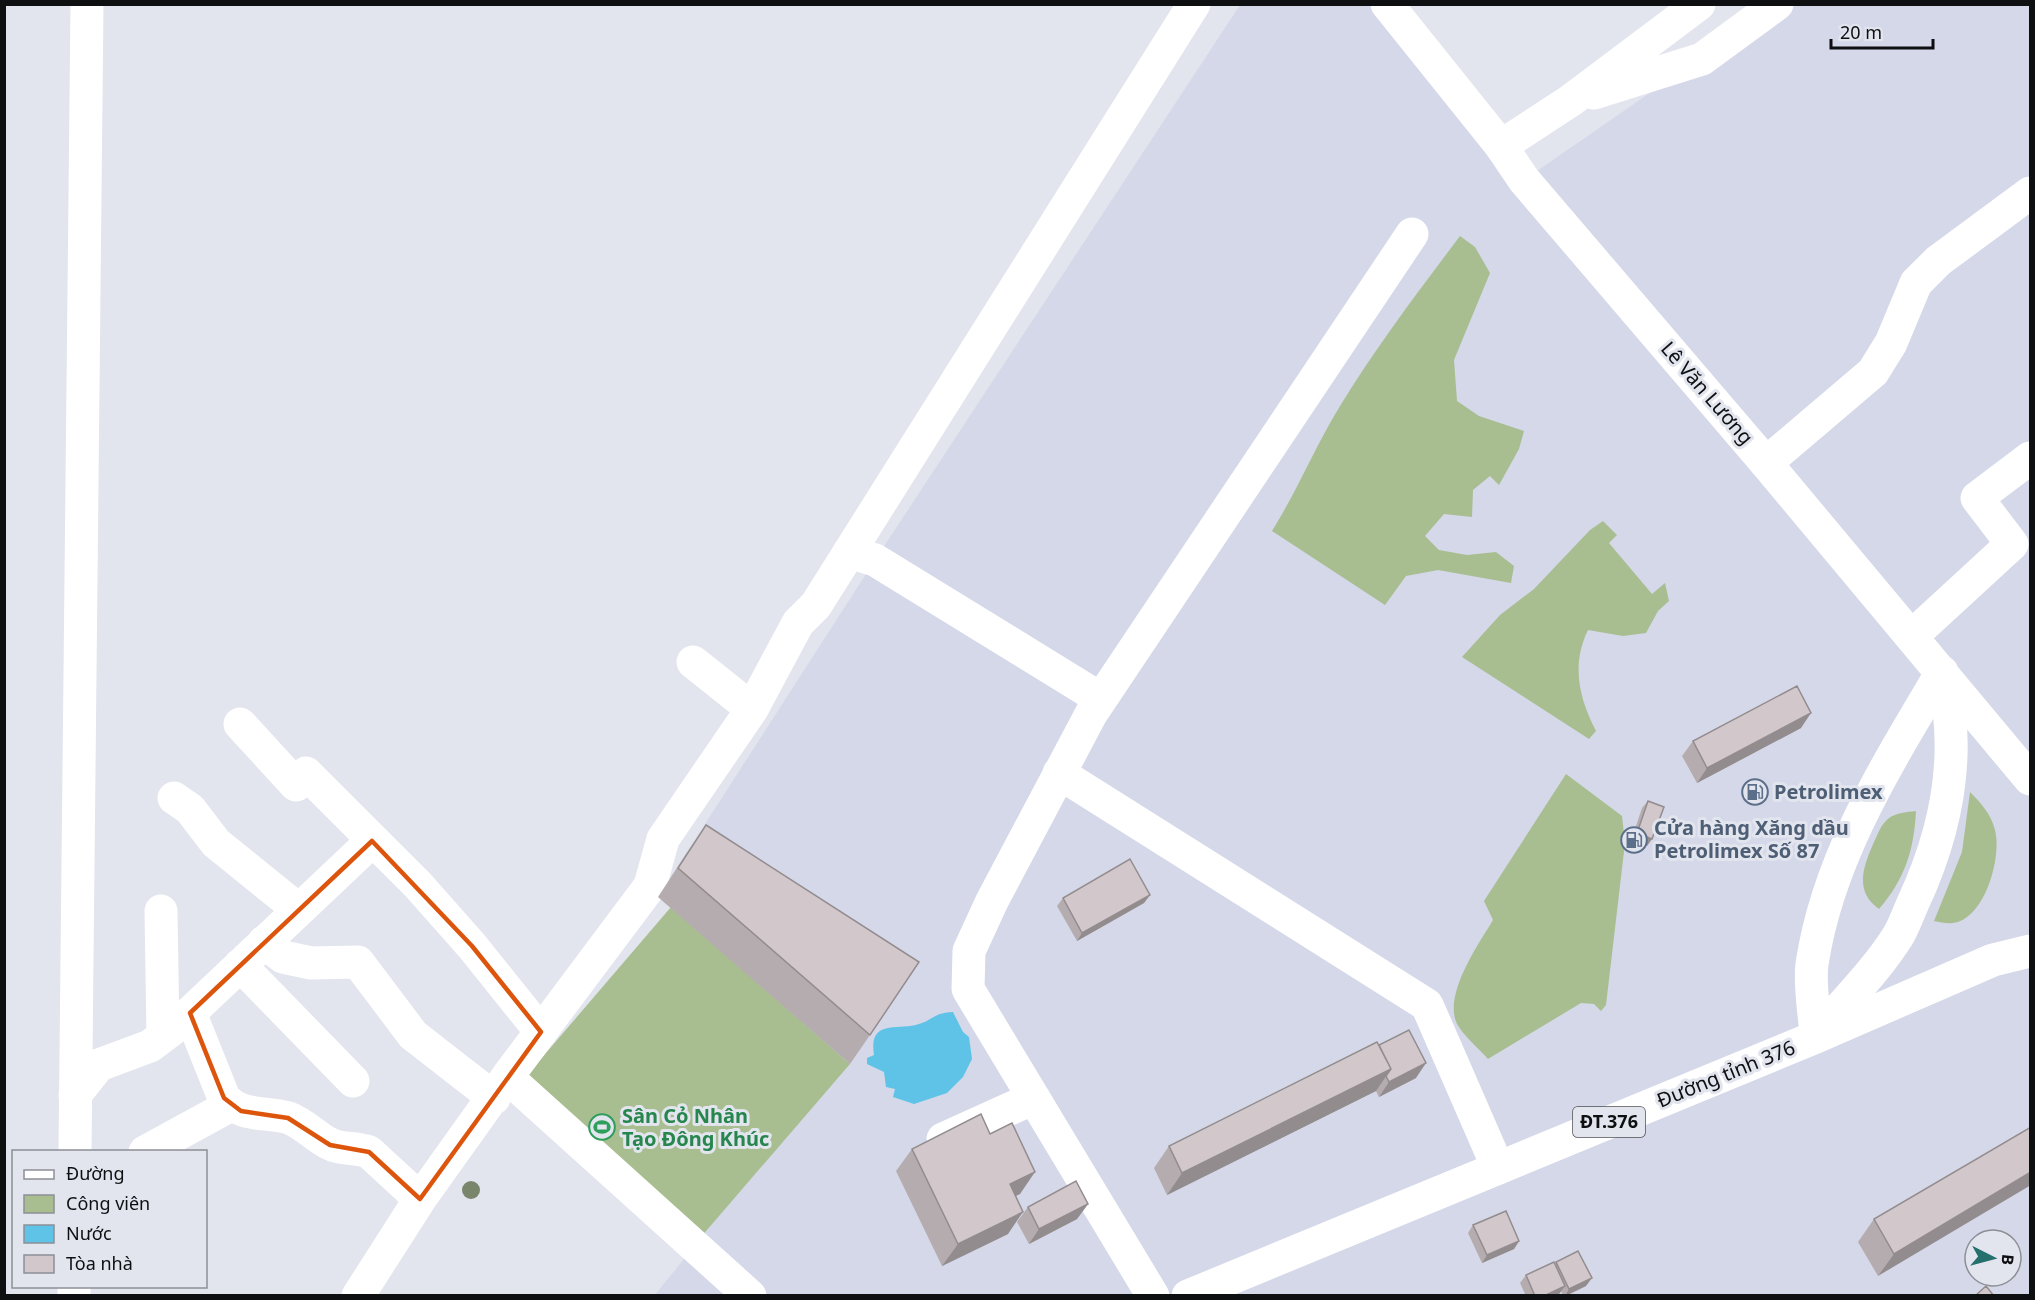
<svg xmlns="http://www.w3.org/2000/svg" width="2035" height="1300" viewBox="0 0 2035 1300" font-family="'Noto Sans',sans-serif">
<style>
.built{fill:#d4d8e8;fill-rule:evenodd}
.green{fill:#a8be91}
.water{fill:#5ec3e7}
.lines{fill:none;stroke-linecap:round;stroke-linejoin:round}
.minor{stroke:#fff;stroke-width:33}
.major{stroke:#fff;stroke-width:33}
.tree{fill:#79866c}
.wall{fill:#b5acaf}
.shaded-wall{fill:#938c8e}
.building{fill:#d2c8cb;stroke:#938c8e;stroke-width:1.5}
.marked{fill:none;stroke:#dd550c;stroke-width:4.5;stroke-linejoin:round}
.labels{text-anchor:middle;stroke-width:6;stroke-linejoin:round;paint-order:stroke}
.shield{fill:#e2e5ee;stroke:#4e4f53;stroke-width:1.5}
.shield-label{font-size:18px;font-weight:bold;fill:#0e0f11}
.street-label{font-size:20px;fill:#0e0f11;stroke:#e2e5ee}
.service-label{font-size:20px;font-weight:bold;fill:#4e5e75;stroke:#e2e5ee;text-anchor:start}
.leisure-label{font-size:20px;font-weight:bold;fill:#27864d;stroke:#e2e5ee;text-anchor:start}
</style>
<rect width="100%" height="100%" fill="#e2e5ee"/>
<path class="built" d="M1240,5H1386L1524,180L1777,5H2030V1295L654,1296L718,1217L850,1064L658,897L875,560ZM1975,1240H2011V1276H1975Z"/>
<path class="green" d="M1460,236L1475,247L1490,273L1454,360L1457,401L1479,416L1524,431L1519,449L1499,485L1490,476L1473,490L1472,517L1444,514L1425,536L1439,550L1467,555L1496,552L1514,566L1511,583L1438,570L1406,576L1385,605L1272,531C1297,491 1315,447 1340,406C1376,347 1418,292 1460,236Z
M1603,521L1617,535L1609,543L1652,594L1665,583L1669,601L1658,611L1646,633L1623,636L1588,630C1571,665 1579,698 1596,731L1589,739L1462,657L1500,615L1534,589L1590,530Z
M1566,774L1622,816L1625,843L1606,1005L1601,1011L1594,1004L1581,1003L1488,1059C1479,1049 1464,1036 1457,1024C1443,995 1478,945 1493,920L1484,901Z
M1970,792C1981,803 1991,814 1995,830C2002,857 1985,919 1953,923C1947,924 1940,922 1934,921L1962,852Z
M1916,811C1914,850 1905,879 1879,909C1854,891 1863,867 1874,842C1878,834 1881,824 1889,818C1896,813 1907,812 1916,811Z
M671,907L850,1064L695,1244L516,1088Z"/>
<path class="water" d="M953,1012L963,1032L969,1037L972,1059L963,1077L947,1093L914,1104L893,1097L895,1089L886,1087L884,1072L867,1064V1058L874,1055C868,1018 899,1031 919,1024C935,1019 933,1013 953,1012Z"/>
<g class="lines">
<path class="minor" d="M1594,93L1702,59L1777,4
M1501,146L1570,101L1699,4
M1766,463L1873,372L1891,343L1916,283L1938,261L2030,193
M849,552L875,560L1101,699
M1912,636L2012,544L1977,498L2030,458
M693,662L752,709
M240,724L296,785L306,773L418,885L472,946L541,1032
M1059,773L1427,1005L1498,1168
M174,798L190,809L216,843L299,910
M161,911L163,1036
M264,942L283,957L311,963L358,962L413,1035L494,1098
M240,965L353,1081
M190,1013L224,1098C243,1118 265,1111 289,1118C304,1124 315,1136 328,1143C340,1150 356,1147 369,1152L420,1199
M507,1077L750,1296
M75,1095L99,1065L150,1046L174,1028L372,841
M943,1139L1034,1098
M75,1152L87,4
M145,1152L231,1105
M74,1296V1286
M358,1296L420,1199L507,1077L650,886L663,839L752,709L798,623L816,605L1194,4
M1153,1296L968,989L969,951L992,901L1091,714L1412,234"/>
<path class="major" d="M1387,4L1501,146L1524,180L1766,463L2030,779
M1820,1031C1846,1000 1876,971 1898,936C1904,926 1908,914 1913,903C1947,830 1962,755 1943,677
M1816,1037C1815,1014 1809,987 1812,964C1828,857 1888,763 1942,672
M1188,1296L1816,1037L1993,960L2030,951"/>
</g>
<circle class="tree" cx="471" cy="1190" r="9"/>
<path class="wall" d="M1801,728L1697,783L1682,756L1693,741Z
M1648,801L1647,846L1631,841L1642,808Z
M706,825L870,1035L850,1064L658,897L686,854Z
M1150,895L1144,903L1077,941L1057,906L1063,898Z
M1379,1045L1416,1078L1379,1097L1376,1091L1167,1195L1154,1168L1169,1146Z
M2031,1127L1878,1276L1858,1242L1874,1219Z
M912,1149L1020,1194L1015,1196L1008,1234L942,1266L896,1171Z
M1088,1204L1077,1219L1029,1244L1017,1222L1028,1207Z
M1473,1225L1519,1241L1514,1249L1482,1263L1468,1233Z
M1556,1262L1586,1286L1566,1296H1563L1561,1291L1559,1294L1556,1296H1526L1520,1283L1526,1275L1555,1264Z"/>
<path class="shaded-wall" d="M1811,713L1801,728L1697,783L1707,768Z
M1637,833L1652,839L1647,846L1631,841Z
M1150,895L1144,903L1077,941L1082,933Z
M1426,1063L1416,1078L1379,1097L1389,1082Z
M1391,1069L1376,1091L1167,1195L1182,1173Z
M1035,1172L1020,1194L994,1206L1010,1184Z
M2031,1172V1185L1878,1276L1894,1254Z
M1088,1204L1077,1219L1029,1244L1039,1229Z
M1023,1212L1008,1234L942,1266L958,1244Z
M1519,1241L1514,1249L1482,1263L1487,1255Z
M1592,1278L1586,1286L1565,1296L1569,1289Z
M1565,1286L1559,1294L1556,1296H1544Z"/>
<path class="building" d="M1797,686L1811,713L1707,768L1693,741Z
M1648,801L1664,807L1652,839L1637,833Z
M706,825L919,962L870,1035L678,868Z
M1130,859L1150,895L1082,933L1063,898Z
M1409,1030L1426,1063L1389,1082L1386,1076L1391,1069L1379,1045Z
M1377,1042L1391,1069L1182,1173L1169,1146Z
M981,1114L990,1134L1012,1123L1035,1172L1010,1184L1023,1212L958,1244L912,1149Z
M2031,1127V1172L1894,1254L1874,1219Z
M1076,1181L1088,1204L1039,1229L1028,1207Z
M1506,1211L1519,1241L1487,1255L1473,1225Z
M1578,1251L1592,1278L1569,1289L1556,1262Z
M1554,1262L1565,1286L1544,1296H1535L1526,1275Z
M1986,1286L1994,1296H1975Z"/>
<path class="marked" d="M372,841L472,946L541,1032L420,1199L369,1152L330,1145L288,1118L241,1111L224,1098L190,1013Z"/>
<defs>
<g id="fuel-ring" transform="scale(1.35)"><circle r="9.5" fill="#e2e5ee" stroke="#5c6f8a" stroke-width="1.5"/><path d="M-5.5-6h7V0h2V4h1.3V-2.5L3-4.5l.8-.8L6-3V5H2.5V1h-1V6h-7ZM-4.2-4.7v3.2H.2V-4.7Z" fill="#5c6f8a"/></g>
<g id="stadium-ring" transform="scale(1.35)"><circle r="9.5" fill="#e2e5ee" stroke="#2e9e5b" stroke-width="1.5"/><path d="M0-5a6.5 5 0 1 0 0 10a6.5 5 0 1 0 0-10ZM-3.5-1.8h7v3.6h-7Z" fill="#2e9e5b"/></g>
</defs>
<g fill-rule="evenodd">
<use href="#fuel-ring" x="1755" y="792"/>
<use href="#fuel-ring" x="1634" y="840"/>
<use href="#stadium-ring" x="602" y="1127"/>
</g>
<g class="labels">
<rect class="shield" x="1573" y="1107" width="72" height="30" rx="4.5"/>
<g class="shield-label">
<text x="1609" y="1128">ĐT.376</text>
</g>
<g class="street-label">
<text transform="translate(1707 393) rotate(49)" y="7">Lê Văn Lương</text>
<text transform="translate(1726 1074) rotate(-22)" y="7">Đường tỉnh 376</text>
</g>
<g class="service-label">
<text x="1774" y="799">Petrolimex</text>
<text x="1654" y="835">Cửa hàng Xăng dầu<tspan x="1654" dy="23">Petrolimex Số 87</tspan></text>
</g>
<g class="leisure-label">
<text x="622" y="1123">Sân Cỏ Nhân<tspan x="622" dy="23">Tạo Đông Khúc</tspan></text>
</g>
</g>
<rect width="2035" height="1300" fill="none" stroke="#0e0f11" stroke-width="12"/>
<rect x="12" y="1150" width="195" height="138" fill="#e2e5ee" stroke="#8d8f96" stroke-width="1.5"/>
<rect x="24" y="1170" width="30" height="9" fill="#ffffff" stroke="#8d8f96" stroke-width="1.5"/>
<text x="66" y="1180" font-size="18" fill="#0e0f11">Đường</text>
<rect x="24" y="1195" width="30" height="18" fill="#a8be91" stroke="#8d8f96" stroke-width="1.5"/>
<text x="66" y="1210" font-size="18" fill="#0e0f11">Công viên</text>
<rect x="24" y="1225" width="30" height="18" fill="#5ec3e7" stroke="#8d8f96" stroke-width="1.5"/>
<text x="66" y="1240" font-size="18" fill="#0e0f11">Nước</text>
<rect x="24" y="1255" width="30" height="18" fill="#d2c8cb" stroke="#8d8f96" stroke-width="1.5"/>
<text x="66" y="1270" font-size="18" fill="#0e0f11">Tòa nhà</text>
<g transform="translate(1993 1258) rotate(96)"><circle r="28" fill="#e2e5ee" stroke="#8d8f96" stroke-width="1.5"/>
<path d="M0-4.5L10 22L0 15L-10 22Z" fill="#256f6d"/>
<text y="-9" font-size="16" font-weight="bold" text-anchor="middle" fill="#0e0f11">B</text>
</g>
<path d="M1831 39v9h102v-9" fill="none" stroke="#0e0f11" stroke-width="3"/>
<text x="1840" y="39" font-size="18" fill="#0e0f11" stroke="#e2e5ee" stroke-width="4.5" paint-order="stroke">20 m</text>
</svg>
